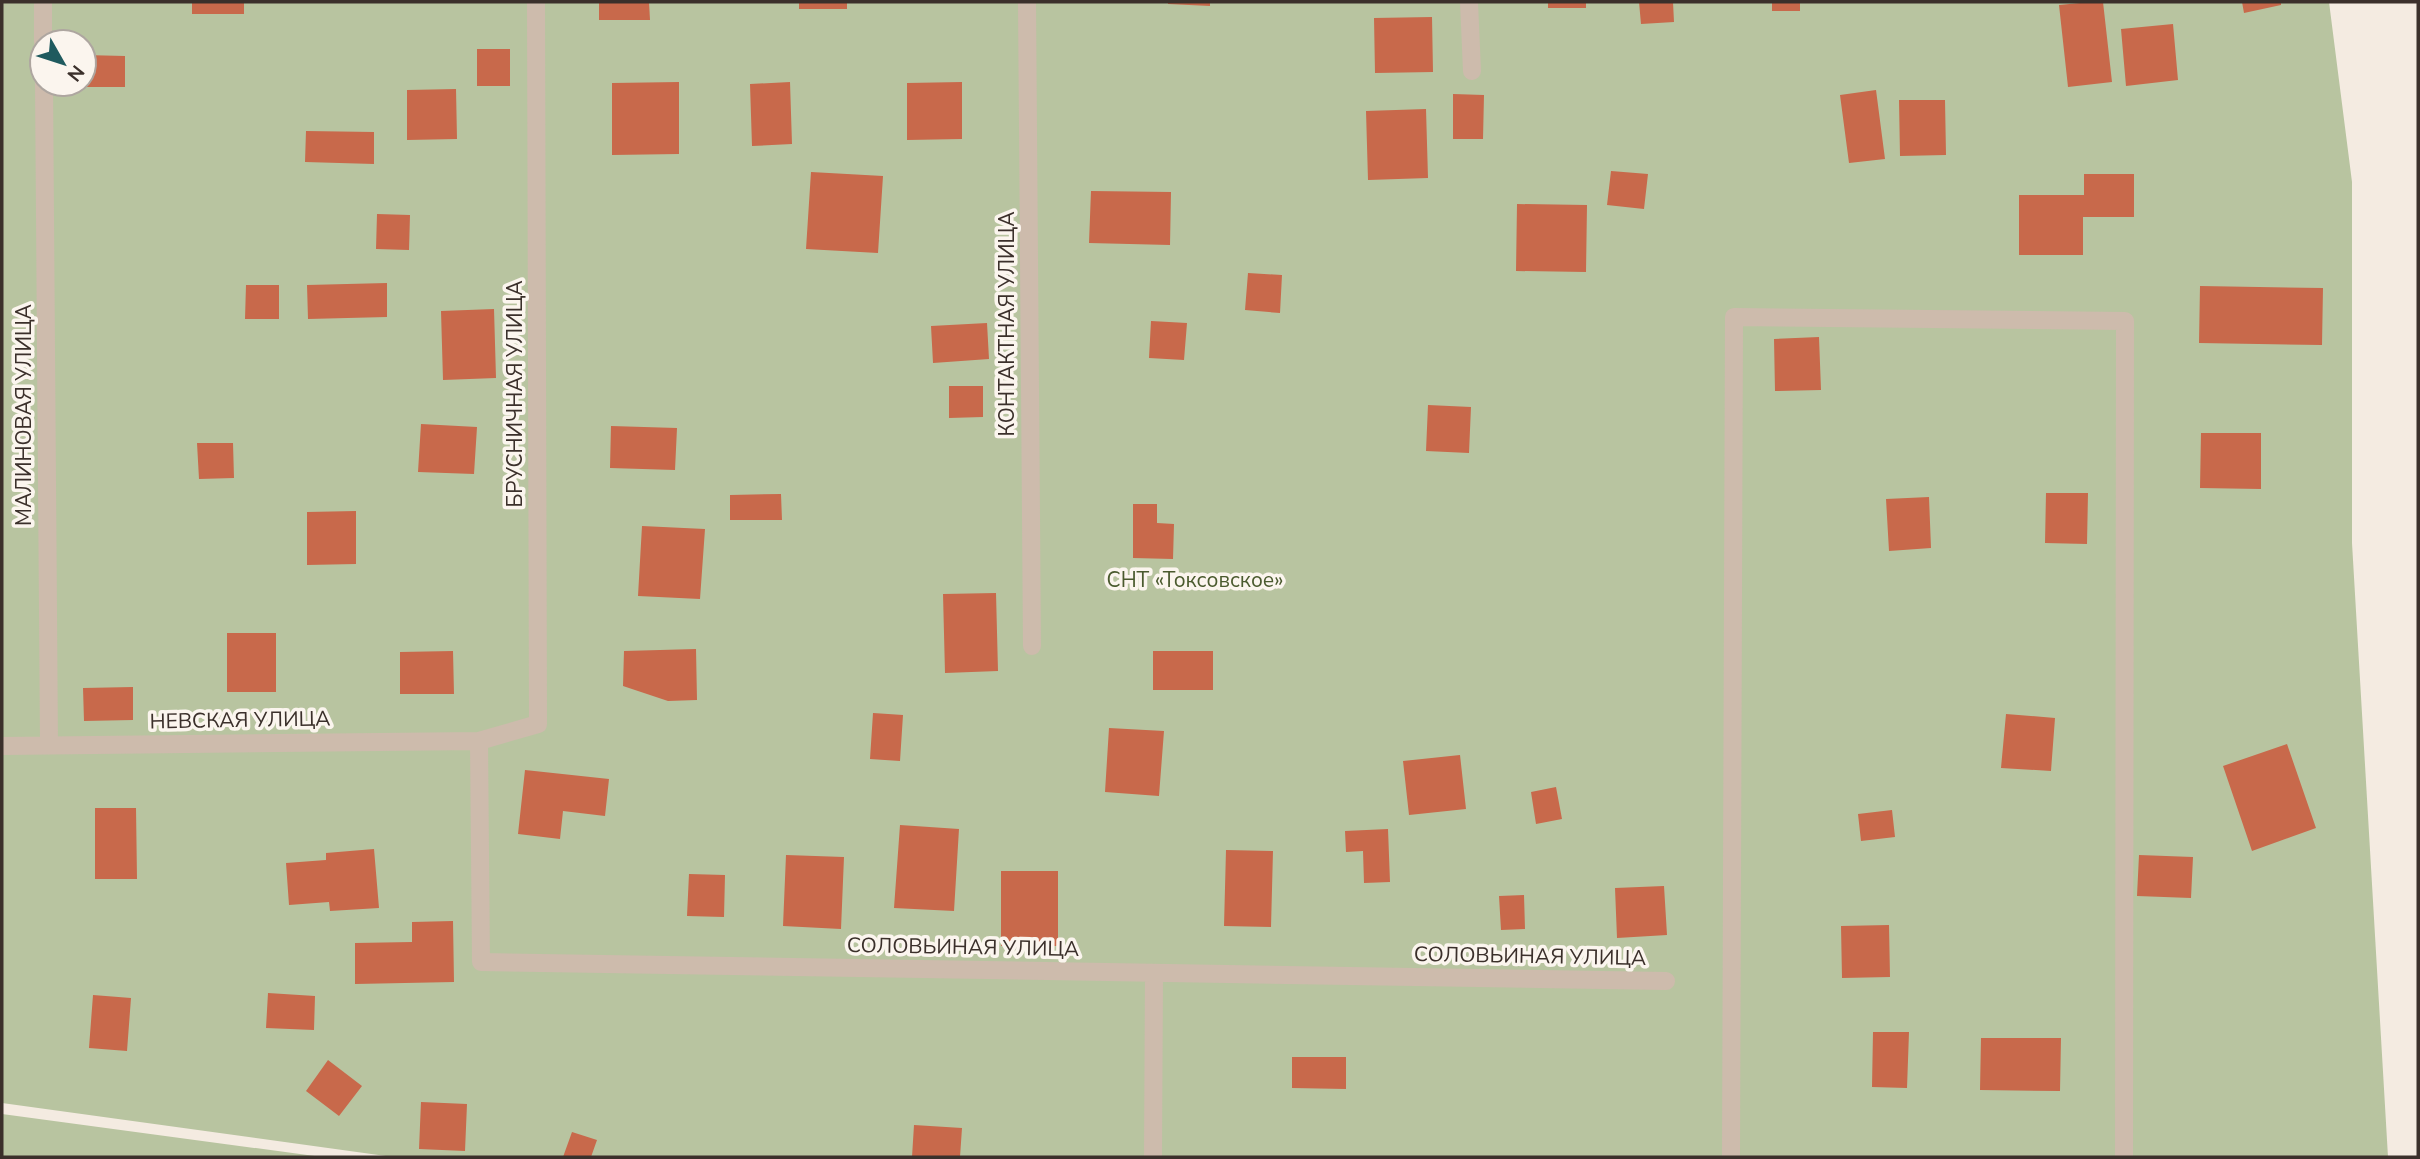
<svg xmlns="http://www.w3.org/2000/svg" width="2420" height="1159" viewBox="0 0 2420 1159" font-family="'Nunito Sans',sans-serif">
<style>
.green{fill:#b8c4a0;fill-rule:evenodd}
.building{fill:#c8694b}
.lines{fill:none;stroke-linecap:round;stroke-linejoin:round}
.minor{stroke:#cdbbac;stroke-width:18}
.labels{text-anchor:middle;stroke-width:7;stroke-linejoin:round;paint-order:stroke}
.street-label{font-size:21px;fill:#3b302b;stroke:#fbf5ee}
.park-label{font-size:21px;fill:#4a5a2e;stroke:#fbf5ee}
</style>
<rect width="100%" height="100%" fill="#f4ebe1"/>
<path class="green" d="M2,2H2329L2352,182V543L2388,1157H393L2,1103ZM42,42H84V84H42Z
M2,1114L322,1157H2Z"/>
<path class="building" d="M192,2H244V14H192Z
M599,2H649L650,20H599Z
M799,2H847V9H799Z
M1168,2H1210V6L1168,4Z
M1548,2H1586V8H1548Z
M1639,2H1673L1674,22L1641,24Z
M1772,2H1800V11H1772Z
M2090,2H2103L2112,82L2068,87L2059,5Z
M2242,2H2281V5L2244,13Z
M1432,17L1433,72L1375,73L1374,18Z
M2173,24L2178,80L2126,86L2121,29Z
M477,49H510V86H477Z
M84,55L125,56V87H81V84H84Z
M679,82V154L612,155V83Z
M790,82L792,144L752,146L750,84Z
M962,82V139L907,140V83Z
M456,89L457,139L407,140V90Z
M1876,90L1885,159L1849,163L1840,95Z
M1453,94L1484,95L1483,139H1453Z
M1899,100H1945L1946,155L1900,156Z
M1426,109L1428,178L1368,180L1366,111Z
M306,131L374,132V164L305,162Z
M1611,171L1648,174L1644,209L1607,205Z
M811,172L883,176L878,253L806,249Z
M2084,174H2134V217H2083V255H2019V195H2084Z
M1091,191L1171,192L1170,245L1089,243Z
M1517,204L1587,205L1586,272L1516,271Z
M377,214L410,215L409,250L376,249Z
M1248,273L1282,275L1280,313L1245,310Z
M387,283V317L308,319L307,285Z
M246,285H279V319H245Z
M2200,286L2323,288L2322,345L2199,343Z
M494,309L496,378L443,380L441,311Z
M1151,321L1187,323L1184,360L1149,358Z
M987,323L989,359L933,363L931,326Z
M1819,337L1821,390L1775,391L1774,339Z
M949,386H983V417L949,418Z
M1428,405L1471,407L1469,453L1426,451Z
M421,424L477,427L474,474L418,472Z
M611,426L677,428L675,470L610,468Z
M2201,433H2261V489L2200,488Z
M197,443H233L234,478L199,479Z
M2046,493H2088L2087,544L2045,543Z
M781,494L782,520H730V495Z
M1929,497L1931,548L1889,551L1886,499Z
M1133,504H1157V523L1174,524L1173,559L1133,558Z
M356,511V564L307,565V512Z
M642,526L705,529L700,599L638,596Z
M996,593L998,671L945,673L943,594Z
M227,633H276V692H227Z
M696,649L697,700L668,701L623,686L624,651Z
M453,651L454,694H400V652Z
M1153,651H1213V690H1153Z
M133,687V720L84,721L83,688Z
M873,713L903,715L900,761L870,759Z
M2006,714L2055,718L2051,771L2001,768Z
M1109,728L1164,731L1159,796L1105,792Z
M2287,744L2316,828L2252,851L2223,766Z
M1460,755L1466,809L1409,815L1403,761Z
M525,770L609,779L605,816L563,811L560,839L518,834Z
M1556,787L1562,819L1536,824L1531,792Z
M95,808H136L137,879H95Z
M1892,810L1895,837L1861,841L1858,814Z
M900,825L959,829L954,911L894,908Z
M1388,829L1390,882L1364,883L1363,851L1346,852L1345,831Z
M374,849L379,908L330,911L329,902L289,905L286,863L326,860V853Z
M1226,850L1273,851L1271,927L1224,926Z
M786,855L844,857L841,929L783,926Z
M2139,855L2193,857L2191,898L2137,896Z
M1001,871H1058V946H1001Z
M689,874L725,875L724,917L687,916Z
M1664,886L1667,935L1617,938L1615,888Z
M1524,895L1525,929L1501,930L1499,896Z
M453,921L454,982L355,984V943L412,942V922Z
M1889,925L1890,977L1842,978L1841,926Z
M268,993L315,996L314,1030L266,1028Z
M93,995L131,998L127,1051L89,1048Z
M1873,1032H1909L1907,1088L1872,1087Z
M1981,1038H2061L2060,1091L1980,1090Z
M1292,1057H1346V1089L1292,1088Z
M328,1060L362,1086L339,1116L306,1091Z
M421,1102L467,1104L465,1151L419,1149Z
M914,1125L962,1128L960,1157H912Z
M572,1132L597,1140L591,1157H563Z"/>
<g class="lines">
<path class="minor" d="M43,2V42
M1027,2L1032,646
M1469,2L1472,71
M44,84L49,745
M479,741L481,962L1666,981
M2,746L479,741L538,724L536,2
M1153,1157L1154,973
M1731,1157L1734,317L2125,321L2124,1157"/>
</g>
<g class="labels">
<g class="street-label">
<text transform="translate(1007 324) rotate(-90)" y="7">КОНТАКТНАЯ УЛИЦА</text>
<text transform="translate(515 394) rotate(-90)" y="7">БРУСНИЧНАЯ УЛИЦА</text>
<text transform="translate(24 415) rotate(-90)" y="7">МАЛИНОВАЯ УЛИЦА</text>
<text transform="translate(240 720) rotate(-1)" y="7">НЕВСКАЯ УЛИЦА</text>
<text transform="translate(963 947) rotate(1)" y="7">СОЛОВЬИНАЯ УЛИЦА</text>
<text transform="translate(1530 956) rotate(1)" y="7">СОЛОВЬИНАЯ УЛИЦА</text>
</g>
<g class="park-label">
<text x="1195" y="587">СНТ «Токсовское»</text>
</g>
</g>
<rect width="2420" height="1159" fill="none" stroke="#3b302b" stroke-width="7"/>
<g transform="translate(63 63) rotate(129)"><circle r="33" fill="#fbf5ee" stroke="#aea6a0" stroke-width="2"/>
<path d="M0-5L12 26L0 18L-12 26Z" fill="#1f5a5e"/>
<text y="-10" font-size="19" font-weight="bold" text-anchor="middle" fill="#3b302b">N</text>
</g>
</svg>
